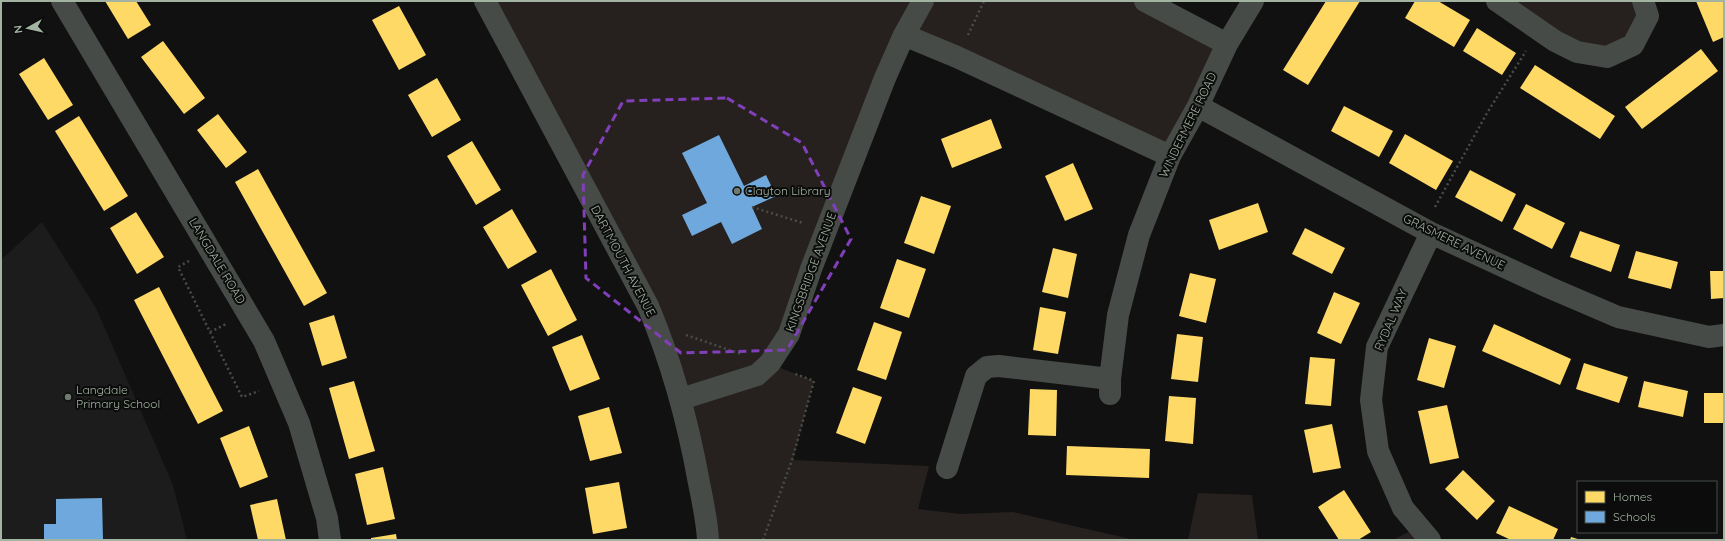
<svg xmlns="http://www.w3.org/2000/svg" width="1725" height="541" viewBox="0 0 1725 541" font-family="Quicksand,sans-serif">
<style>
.built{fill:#1b1c1b}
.green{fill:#26211e}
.homes{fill:#ffd966}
.schools{fill:#6fa8dc}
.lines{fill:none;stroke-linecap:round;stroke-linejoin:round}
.path{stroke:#484d47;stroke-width:2.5;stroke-dasharray:2 3;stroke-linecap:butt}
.minor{stroke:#474b47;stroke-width:22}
.marked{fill:none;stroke:#8140ba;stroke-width:3;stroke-dasharray:8 5;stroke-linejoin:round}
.poi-dot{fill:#6f7a6f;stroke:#0b0c0b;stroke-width:1.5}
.labels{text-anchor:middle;stroke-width:4;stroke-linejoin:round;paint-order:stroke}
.street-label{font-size:12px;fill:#a2b3a1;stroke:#0b0c0b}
.poi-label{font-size:12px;fill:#a2b3a1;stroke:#0b0c0b;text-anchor:start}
</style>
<rect width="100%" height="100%" fill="#111"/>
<path class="built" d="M42,222L96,308L173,485L187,540H1V260Z"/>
<path class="green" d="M485,1H1145L1227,44L1170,156L904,35L770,364L814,381L793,460L929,466L918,509L960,514L1013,512L1135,540H708L655,324Z
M1497,1H1643L1648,16L1607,57Z
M1198,493L1252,495L1258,540H1188Z
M1420,526L1435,540H1393Z"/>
<path class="homes" d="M105,1H136L151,25L128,39Z
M1326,1H1360L1308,85L1283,70Z
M1415,1H1438L1470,20L1454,47L1405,18Z
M1696,1H1724V37L1713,42Z
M399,6L426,55L399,70L372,20Z
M1477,28L1516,53L1502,75L1463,51Z
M163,41L205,98L184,114L141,57Z
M1701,49L1718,71L1642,129L1625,107Z
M44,58L73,105L48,120L19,74Z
M1535,65L1615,116L1600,139L1520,88Z
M437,78L461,120L432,137L408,95Z
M1344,106L1393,131L1379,157L1331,131Z
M218,114L247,152L226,168L197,130Z
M79,116L128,196L104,211L55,131Z
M991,119L1002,148L952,168L941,139Z
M1405,134L1453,161L1436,190L1389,163Z
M472,141L501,190L476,205L447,156Z
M1073,163L1093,209L1065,221L1045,176Z
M258,169L327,293L304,306L235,182Z
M1470,170L1516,194L1502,222L1455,197Z
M921,196L951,206L934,254L904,243Z
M1258,203L1268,232L1219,250L1209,220Z
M1526,204L1565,223L1552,249L1513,229Z
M512,209L537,252L508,269L483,227Z
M136,212L164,257L137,274L110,228Z
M1305,228L1345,248L1332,274L1292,254Z
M1580,231L1620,245L1611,272L1570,257Z
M1053,248L1077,254L1068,298L1042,292Z
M1636,251L1678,262L1671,289L1628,278Z
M897,259L926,269L909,318L880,308Z
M551,269L577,320L548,336L521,285Z
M1710,271H1724V298L1711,299Z
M1190,273L1216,279L1206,323L1179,316Z
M159,287L223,411L198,424L134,300Z
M1334,292L1360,303L1341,344L1317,333Z
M1040,307L1066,312L1058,354L1033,350Z
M334,315L347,358L322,366L309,323Z
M874,322L902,332L886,380L857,370Z
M1494,324L1571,359L1560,385L1482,351Z
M1177,334L1203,337L1198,382L1171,379Z
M582,335L600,379L570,391L552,347Z
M1429,338L1456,346L1444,388L1417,380Z
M1310,357L1335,359L1331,406L1305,404Z
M1584,363L1628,377L1619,403L1576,389Z
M354,381L375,451L349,459L329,388Z
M1644,381L1688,391L1683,417L1638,407Z
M853,387L882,397L865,444L836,433Z
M1030,389L1057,390L1056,436L1028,435Z
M1704,393H1724V423H1704Z
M1169,396L1196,398L1193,444L1165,441Z
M1447,405L1459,458L1430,464L1418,411Z
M609,407L622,453L590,461L578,416Z
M1332,424L1341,468L1313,473L1304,430Z
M249,426L268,477L240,488L220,438Z
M1067,446L1150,449L1149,478L1066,475Z
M383,467L395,519L367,525L355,474Z
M1463,470L1495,501L1477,520L1445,489Z
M619,482L627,528L593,534L585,488Z
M1344,490L1371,532L1358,540H1339L1318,507Z
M277,499L286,540H258L250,505Z
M1509,506L1558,529L1553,540H1511L1496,533Z
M396,534L397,540H371V538Z
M1571,537L1581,540H1570Z"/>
<path class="schools" d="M719,135L744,186L766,175L776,196L752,207L762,229L732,244L721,222L692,236L682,215L707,203L682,153Z
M102,498L103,540H44V524H56V499Z"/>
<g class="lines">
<path class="path" d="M968,35L984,1
M752,207L803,223
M1435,207L1487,113L1526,51
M189,261L178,267L242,397L259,391
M210,332L226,324
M686,335L741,354
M763,540L792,460L814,381L793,373"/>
<path class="minor" d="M62,1L264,341L299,423L327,518L330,540
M485,1L648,306C672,363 688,422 699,483C703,502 707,521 708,540
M1145,1L1227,44
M1497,1L1555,41L1577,52L1607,57L1633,45L1648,16L1643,1
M904,35L957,57L1170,156
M1198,106L1431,233L1548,287L1618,317L1709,337L1724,335
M1110,394V379L1118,315L1139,235L1170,156L1198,106L1227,44L1253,1
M681,399L757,375L770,363L789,334L811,269L885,78L904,35L923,1
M947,468L976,376L987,367L999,366L1110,379
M1430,540L1403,508L1378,451L1371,400L1377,347L1431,233"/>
</g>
<path class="marked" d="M727,98L802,143L851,239L787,350L681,353L586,278L583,175L623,101Z"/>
<g class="poi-dot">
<circle cx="737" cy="191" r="4"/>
<circle cx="68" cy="397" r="4"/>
</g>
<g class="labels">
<g class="street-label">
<text transform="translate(1188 125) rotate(-64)" y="4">WINDERMERE ROAD</text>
<text transform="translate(1454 242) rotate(26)" y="4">GRASMERE AVENUE</text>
<text transform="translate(217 261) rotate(59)" y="4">LANGDALE ROAD</text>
<text transform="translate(623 261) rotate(62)" y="4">DARTMOUTH AVENUE</text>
<text transform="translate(811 272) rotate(-70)" y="4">KINGSBRIDGE AVENUE</text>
<text transform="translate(1391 320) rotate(-67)" y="4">RYDAL WAY</text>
</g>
<g class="poi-label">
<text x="745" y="195">Clayton Library</text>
<text x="76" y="394">Langdale<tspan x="76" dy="14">Primary School</tspan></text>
</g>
</g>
<rect width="1725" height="541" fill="none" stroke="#a2b3a1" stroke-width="4"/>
<rect x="1577" y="481" width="140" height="52" fill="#0b0c0b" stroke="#474f47"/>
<rect x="1585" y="491" width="20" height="12" fill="#ffd966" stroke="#474f47"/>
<text x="1613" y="501" font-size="12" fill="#a2b3a1">Homes</text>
<rect x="1585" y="511" width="20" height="12" fill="#6fa8dc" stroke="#474f47"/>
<text x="1613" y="521" font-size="12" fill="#a2b3a1">Schools</text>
<g transform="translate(28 28) rotate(262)" stroke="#0b0c0b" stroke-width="3" paint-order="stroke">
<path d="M0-3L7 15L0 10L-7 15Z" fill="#a2b3a1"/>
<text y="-6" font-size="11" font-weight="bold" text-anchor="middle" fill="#a2b3a1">N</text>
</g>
</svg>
